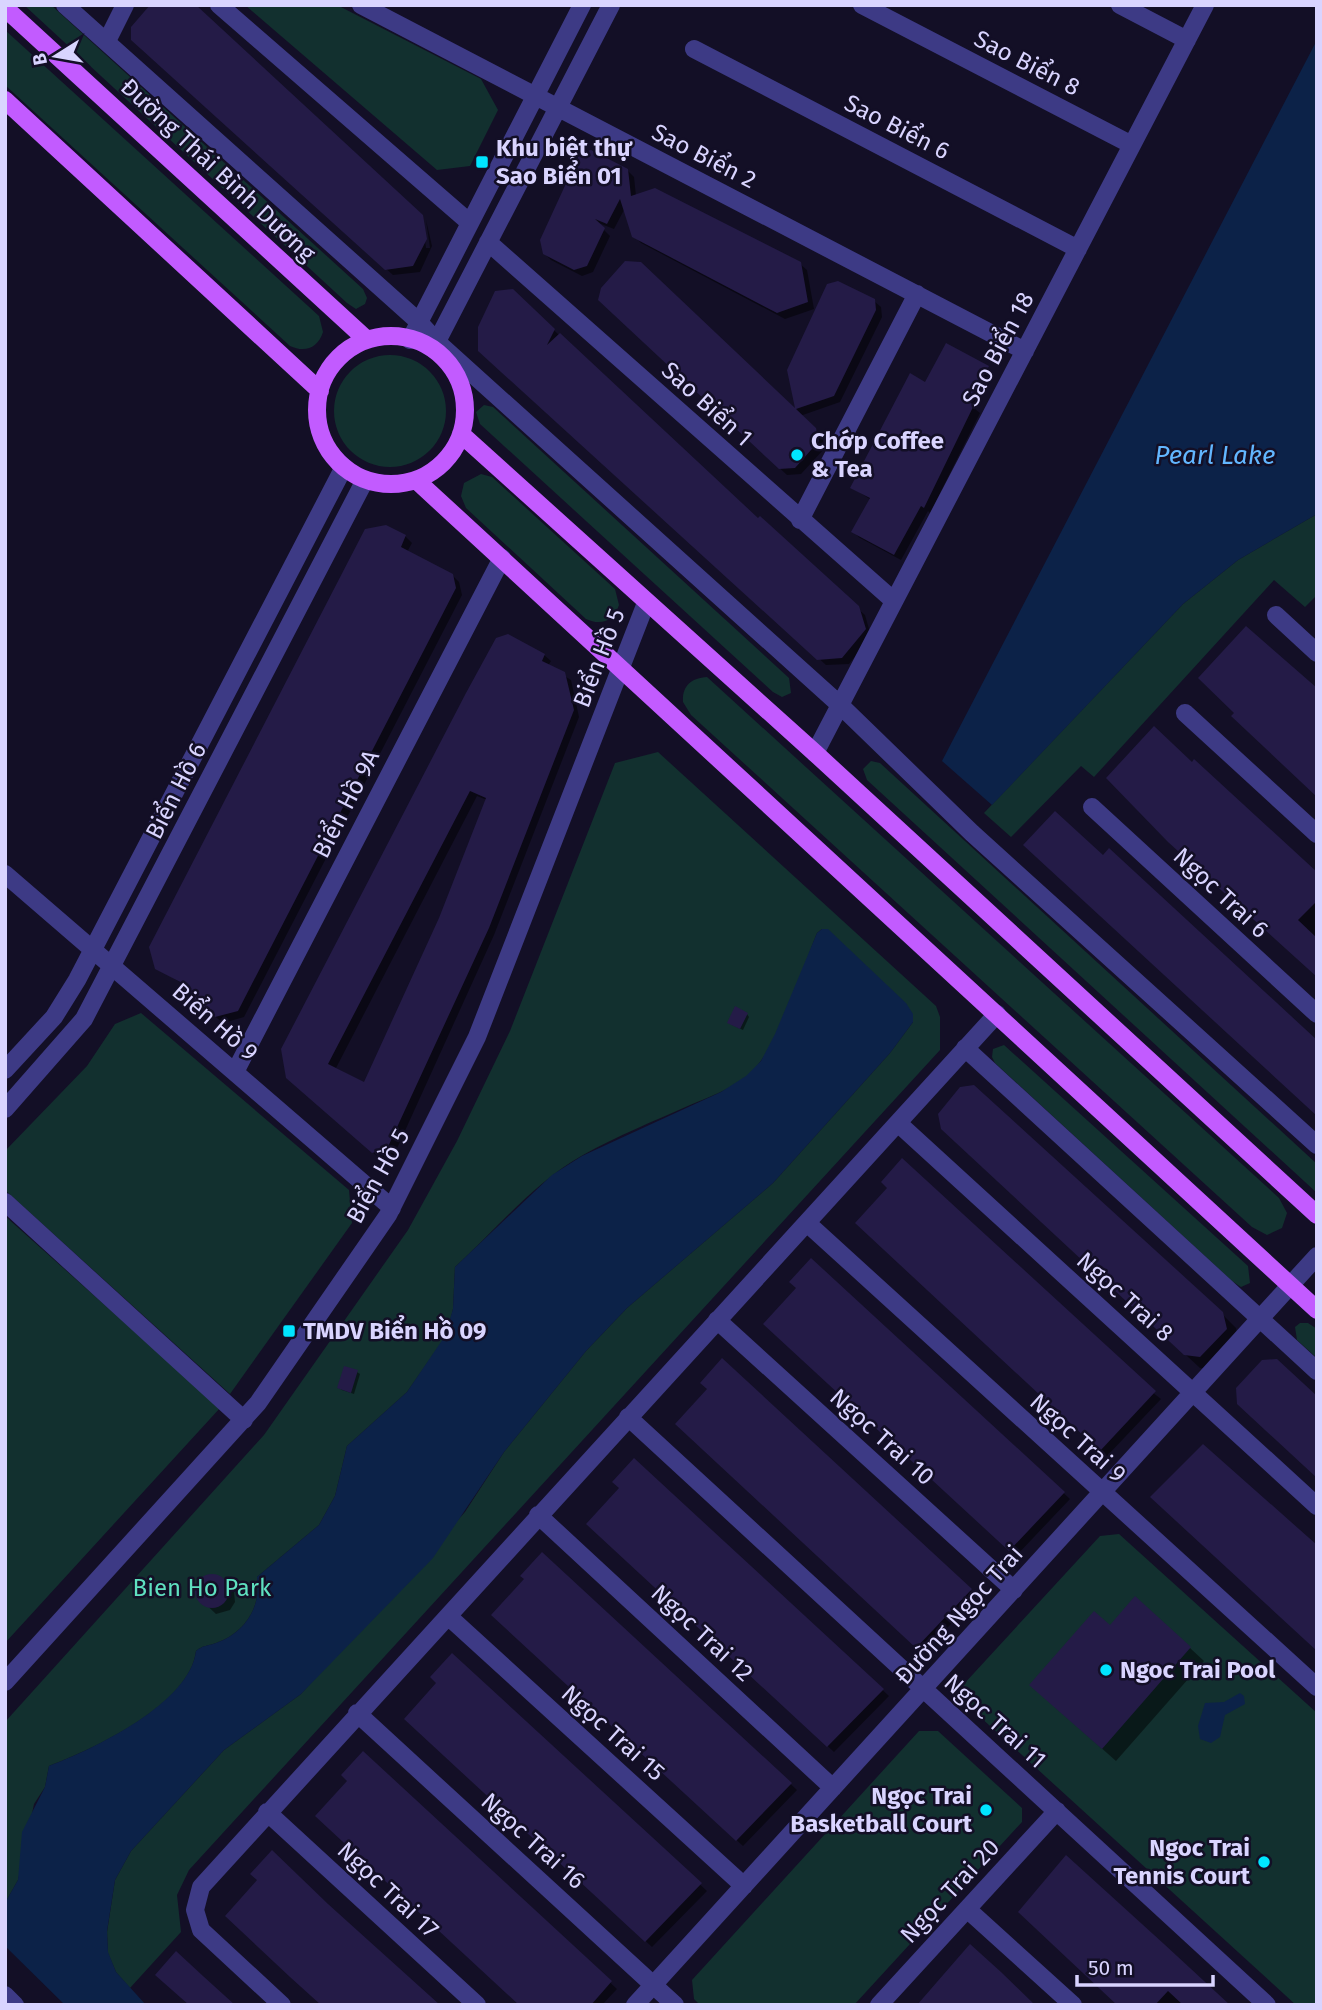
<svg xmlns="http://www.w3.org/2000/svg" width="1322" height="2010" viewBox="0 0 1322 2010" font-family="'Fira Sans',sans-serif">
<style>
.green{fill:#12302f}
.water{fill:#0c2248}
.shadow{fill:#0007;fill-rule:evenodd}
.building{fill:#241b47;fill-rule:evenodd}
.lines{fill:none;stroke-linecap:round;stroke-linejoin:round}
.minor{stroke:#3d3a85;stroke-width:18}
.major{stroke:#c25bff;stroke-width:18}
.poi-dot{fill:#00e5ff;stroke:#130f26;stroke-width:2.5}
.labels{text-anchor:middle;stroke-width:5;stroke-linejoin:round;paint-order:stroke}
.street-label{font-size:24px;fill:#d9d4ff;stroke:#130f26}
.poi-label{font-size:24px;font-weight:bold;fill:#d9d4ff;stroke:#130f26;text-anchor:start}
.park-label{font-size:24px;fill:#5fe0c0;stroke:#130f26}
.water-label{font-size:26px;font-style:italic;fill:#62b6ff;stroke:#130f26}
</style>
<rect width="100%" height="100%" fill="#130f26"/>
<path class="green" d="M24,5H51L363,289L367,298L365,304L356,309L347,303Z
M245,5H337L481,79L498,110L470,166L437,170Z
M5,30L319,316L323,332C318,348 305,353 290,346L5,85Z
M334 411a56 56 0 1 1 112 0a56 56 0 1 1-112 0Z
M484,405L493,407L789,678L791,693L782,697L773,692L480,424L476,412Z
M481,474L492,477L615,589L619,605C614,621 601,626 586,619L466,508L461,496L464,483Z
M1317,514V595L1305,607L1274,580L1094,777L1081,766L1011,837L984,813L1183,604L1238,560Z
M707,677L1279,1198L1287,1213L1282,1228L1267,1235L1252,1227L691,715L683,702C682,686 691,678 707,677Z
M658,752L936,1006L940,1017V1050L189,1870L177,1895L181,1932L130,1988L116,1972L108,1953L107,1932L115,1880L131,1851L224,1750L301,1694L465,1512L504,1452L586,1351L627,1308L773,1183L890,1053L913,1022L822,929L817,933C800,974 781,1047 747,1076C731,1089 709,1097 690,1105C654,1121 617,1136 583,1155C532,1184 497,1229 455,1267L453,1309L446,1336L407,1392L347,1446L335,1496L319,1525L257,1577C262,1606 245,1633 216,1643C208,1646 203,1645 196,1651C190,1704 94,1749 49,1766L45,1787L34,1804L18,1880L5,1903V1722L264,1435L408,1230L457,1141L510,1031L615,763Z
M871,761L880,763L1317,1164V1193L867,780L863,769Z
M141,1013L349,1190L352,1223L230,1394L5,1190V1151L87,1066L115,1024Z
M1004,1045L1248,1266L1250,1283L1241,1287L1232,1281L995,1063L992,1057L993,1049Z
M5,1216L220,1408L5,1643Z
M1300,1323H1308L1317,1329V1358L1297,1340L1295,1327Z
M1119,1534L1317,1713V2005H1296L966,1704L963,1685L1100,1536Z
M919,1731H938L1022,1808V1822L854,2005H700L694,1999L692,1980Z"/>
<path class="water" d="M1317,40V514L1238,560L1183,604L992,805L942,761Z
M822,929H828L906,1003L913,1014V1022L890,1053L773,1183L627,1308L586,1351L504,1452L433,1558L301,1694L224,1750L131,1851L115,1880L107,1931L108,1952L116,1972L146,2005H65L5,1946V1903L18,1880L22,1832L45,1787L49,1766C94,1749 190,1703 196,1651C203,1645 208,1646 216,1643C245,1633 262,1606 257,1577L319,1525L335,1496L347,1446L407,1392L445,1336L453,1309L455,1267L552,1175L582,1156L721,1092L746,1076L761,1061L775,1034L817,933Z
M1240,1693L1244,1696L1245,1704L1225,1715L1220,1737L1211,1743L1200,1739L1198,1726L1205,1703L1224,1702Z"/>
<path class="shadow" d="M139,47L422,216L426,248H430L426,220L432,246L420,272L393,275Z
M627,170L634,177L636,196L800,264L807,270L814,309L785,319L641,243L634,236L625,208L614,229L596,222L610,236L593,272L582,276L551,260L544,253Z
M512,291L758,521L865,615L871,636L849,664L826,665L487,357Z
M600,300L797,413L789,370L874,301L881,307L882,317L840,402L800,416L822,436L825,448L801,474L787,475Z
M988,368L994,374L975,409L980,413L930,513L928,511L901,560L860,538L853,532L871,500L852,487L926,384Z
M405,536L412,543L407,552L452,575L459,582L462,595L244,1017L223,1023L195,1000L191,989L157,968Z
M544,655L551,661L548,666L571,680L579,717L494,935L394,1155L380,1159L295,1084ZM477,796L487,800L441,919L365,1084L336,1068Z
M1192,764L1317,873V975L1149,822Z
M747,1014L749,1017L743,1030L732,1025Z
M957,1143L1221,1313L1236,1328L1239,1343L1214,1370L1200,1368Z
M889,1188L1161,1399L1107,1456L857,1223Z
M811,1260L1070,1499L1016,1556L766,1324L798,1288Z
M722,1361L977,1597L923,1653L677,1424L709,1389Z
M357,1372L360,1374L354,1394L342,1390L339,1388Z
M634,1460L889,1696L834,1752L589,1524L621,1489Z
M543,1554L797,1790L743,1846L499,1621Z
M214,1576L234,1592L235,1602L230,1610L216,1614L198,1597L197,1587L203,1578Z
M1110,1627L1190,1648L1204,1661L1116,1761L1045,1698Z
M452,1655L707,1891L652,1947L407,1718L438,1683Z
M363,1753L617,1989L602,2005H520L350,1781Z
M1066,1858L1228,2005H1118Z"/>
<path class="building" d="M150,5H196L423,215L427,239L413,266L385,270L131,40V27Z
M591,150L628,169L631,196L655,188L801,262L808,302L777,313L632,237L620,199L607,224L595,219L605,228L587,266L574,270L543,254L540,240L580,153Z
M625,261L641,262L795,408L787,370L827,284L838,281L875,299L876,310L834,396L796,409L816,428L819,441L795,468L779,469L598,300L601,288Z
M513,289L555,329L547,345L560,333L758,518L760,516L859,606L866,629L842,658L817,660L478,351V327L495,291Z
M946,343L989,366L969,402L974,405L924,508L921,506L894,555L851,532L870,498L850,488L910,373L925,382Z
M386,525L406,535L401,547L453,574L456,588L238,1011L215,1017L187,994L190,987L155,969L149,947L365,529Z
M1246,626L1317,688V797L1231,716L1234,713L1198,678Z
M508,634L545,654L542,661L565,672L574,710L489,928L387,1149L372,1153L286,1078L281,1049L466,693L496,638ZM470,791L486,798L439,918L364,1082L328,1064Z
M1154,726L1192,762L1194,759L1317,872V901L1298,920L1317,938V977L1168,842L1106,778Z
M1055,811L1103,855L1109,848L1317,1040V1116L1023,845Z
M735,1006L748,1013L740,1029L727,1023Z
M974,1085L1223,1312L1227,1329L1200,1357L1184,1355L941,1129L938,1114L960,1087Z
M902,1158L1156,1391L1100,1451L855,1223L887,1188L881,1182Z
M811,1258L1065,1492L1009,1551L763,1324L796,1288L789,1282Z
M722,1358L972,1589L916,1648L675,1424L707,1389L700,1383Z
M1277,1359L1317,1396V1478L1237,1404L1236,1388L1262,1360Z
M344,1366L358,1370L351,1393L337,1388Z
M1203,1444L1317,1545V1651L1150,1497Z
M634,1458L884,1689L827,1747L586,1524L619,1488L612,1482Z
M542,1552L792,1783L736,1841L491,1615L524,1579L520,1576Z
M195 1591a17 17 0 1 1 34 0a17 17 0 1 1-34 0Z
M1135,1596L1191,1647L1102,1749L1029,1685L1094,1611L1110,1625Z
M452,1653L702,1883L645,1942L404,1719L436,1683L430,1677Z
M363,1751L612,1981L591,2005H519L315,1816L347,1781L341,1775Z
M272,1850L328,1904L440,2005H321L290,1977L225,1916L257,1880L250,1874Z
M1066,1855L1164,1944L1230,2005H1183L1168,1991L1155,2005H1117L1018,1912Z
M970,1944L1001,1972L1035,2005H917Z
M176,1951L203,1976L235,2005H189L155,1975Z"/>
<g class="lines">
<path class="minor" d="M65,5L419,322L437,342L840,705L972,833L1317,1145
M219,5L470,223
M361,5L1025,351
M862,5L1132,145
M1120,5L1187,40
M107,41L125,5
M694,49L1078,249
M488,242L894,601
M410,340L582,5
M433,349L611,5
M800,520L917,294
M1276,615L1317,653
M1185,713L1317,834
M815,753L1205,5
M1092,807L1317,1014
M5,874L392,1208
M965,1048L1317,1371
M5,1070L54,1017L77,980L344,467
M235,1072L502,558
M5,1109L84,1019L365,480
M899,1124L1317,1506
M5,1202L244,1420
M807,1223L1317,1687
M717,1320L1014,1590
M628,1417L1267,2005
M538,1515L833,1788
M448,1616L744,1886
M5,1682L258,1403L388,1215L477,1037L646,603
M357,1713L675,2005
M267,1812L477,2005
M967,1909L1073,2005
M5,1995L15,2005
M282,2005L201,1930L195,1910L201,1887L997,1014
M635,2005L1317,1256
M879,2005L1057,1811"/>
<path class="major" d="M5,8L367,340
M5,100L320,391
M317 410a74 74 0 1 1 148 0a74 74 0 1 1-148 0Z
M461,434L815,753L1317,1215
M416,480L1317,1310"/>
</g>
<g class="poi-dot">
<rect x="475" y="155" width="14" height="14" rx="3.5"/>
<circle cx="797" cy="455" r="7"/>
<rect x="282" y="1324" width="14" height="14" rx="3.5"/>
<circle cx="1106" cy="1670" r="7"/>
<circle cx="986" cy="1810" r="7"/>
<circle cx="1264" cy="1862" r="7"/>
</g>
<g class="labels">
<g class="street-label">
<text transform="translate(1027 63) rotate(27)" y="8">Sao Biển 8</text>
<text transform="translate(897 127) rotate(27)" y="8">Sao Biển 6</text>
<text transform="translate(704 156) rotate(27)" y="8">Sao Biển 2</text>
<text transform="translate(218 170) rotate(43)" y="8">Đường Thái Bình Dương</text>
<text transform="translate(998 349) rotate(-62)" y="8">Sao Biển 18</text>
<text transform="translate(707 404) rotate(42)" y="8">Sao Biển 1</text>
<text transform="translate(599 658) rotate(-69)" y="8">Biển Hồ 5</text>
<text transform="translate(176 791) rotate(-63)" y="8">Biển Hồ 6</text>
<text transform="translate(346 804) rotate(-63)" y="8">Biển Hồ 9A</text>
<text transform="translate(1221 893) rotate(43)" y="8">Ngọc Trai 6</text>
<text transform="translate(215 1022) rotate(41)" y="8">Biển Hồ 9</text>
<text transform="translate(378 1176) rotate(-61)" y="8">Biển Hồ 5</text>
<text transform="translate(1125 1297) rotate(42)" y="8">Ngọc Trai 8</text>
<text transform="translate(882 1437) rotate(42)" y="8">Ngọc Trai 10</text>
<text transform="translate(1078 1438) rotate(42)" y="8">Ngọc Trai 9</text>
<text transform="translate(959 1615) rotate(-48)" y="8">Đường Ngọc Trai</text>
<text transform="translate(702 1633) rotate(43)" y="8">Ngọc Trai 12</text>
<text transform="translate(995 1721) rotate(42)" y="8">Ngọc Trai 11</text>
<text transform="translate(613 1733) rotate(42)" y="8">Ngọc Trai 15</text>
<text transform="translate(533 1841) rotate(42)" y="8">Ngọc Trai 16</text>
<text transform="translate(388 1890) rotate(43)" y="8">Ngọc Trai 17</text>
<text transform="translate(950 1891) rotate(-47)" y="8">Ngọc Trai 20</text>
</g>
<g class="poi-label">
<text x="496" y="156">Khu biệt thự<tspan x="496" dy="28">Sao Biển 01</tspan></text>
<text x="811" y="449">Chớp Coffee<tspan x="811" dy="28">&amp; Tea</tspan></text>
<text x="303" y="1339">TMDV Biển Hồ 09</text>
<text x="1120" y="1678">Ngoc Trai Pool</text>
<text x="972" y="1804" text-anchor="end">Ngọc Trai<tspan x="972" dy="28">Basketball Court</tspan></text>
<text x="1250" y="1856" text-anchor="end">Ngoc Trai<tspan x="1250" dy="28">Tennis Court</tspan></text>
</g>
<g class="park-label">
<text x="202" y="1596">Bien Ho Park</text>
</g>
<g class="water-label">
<text x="1215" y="464">Pearl Lake</text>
</g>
</g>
<rect width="1322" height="2010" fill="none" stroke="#d9d4ff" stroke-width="14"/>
<g transform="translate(56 56) rotate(259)" stroke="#130f26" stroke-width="5" paint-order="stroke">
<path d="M0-5L12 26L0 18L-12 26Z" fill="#d9d4ff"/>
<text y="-10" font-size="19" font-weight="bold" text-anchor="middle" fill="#d9d4ff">B</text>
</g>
<path d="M1077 1975v10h136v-10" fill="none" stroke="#d9d4ff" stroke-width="3.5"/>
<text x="1088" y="1975" font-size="21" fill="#d9d4ff" stroke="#130f26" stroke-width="5" paint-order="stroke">50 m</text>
</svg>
